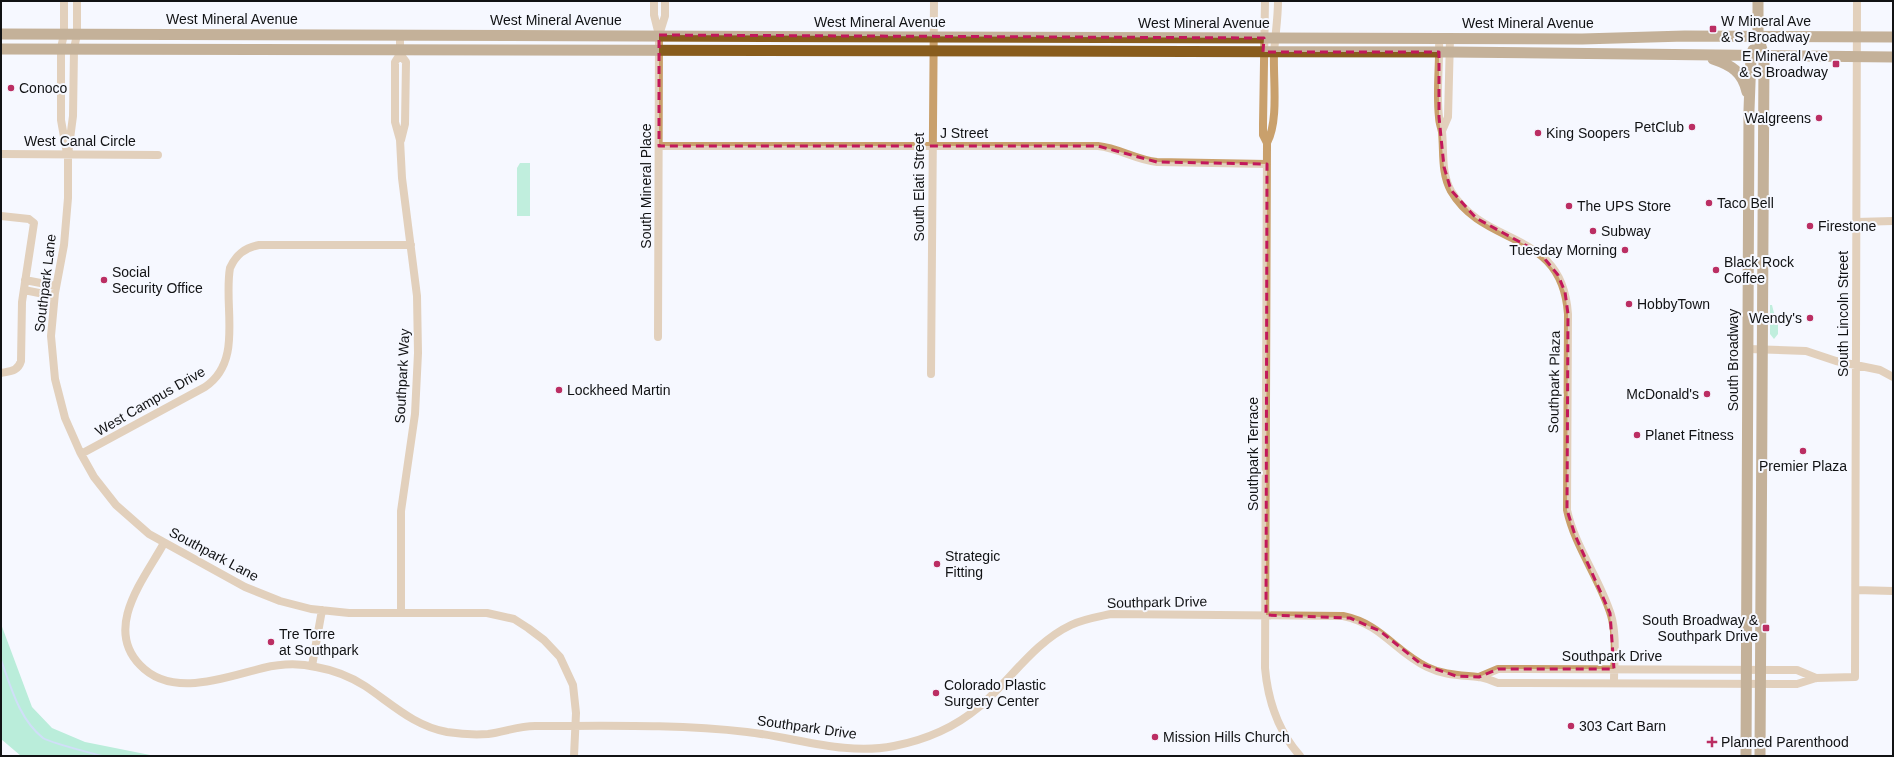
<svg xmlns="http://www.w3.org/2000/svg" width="1894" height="757" viewBox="0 0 1894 757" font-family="Arial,sans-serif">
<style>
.green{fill:#7ee3b4}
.forest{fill:#71e0ae}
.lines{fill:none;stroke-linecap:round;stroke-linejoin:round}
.stream{stroke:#a3bff0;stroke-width:2}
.minor{stroke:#c9a06c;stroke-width:8}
.major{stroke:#885c1d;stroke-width:11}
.marked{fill:none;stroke:#c2185b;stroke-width:3;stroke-dasharray:8 5;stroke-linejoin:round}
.poi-dot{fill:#bb2e63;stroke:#f6f8ff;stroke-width:1.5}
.labels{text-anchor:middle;stroke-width:4;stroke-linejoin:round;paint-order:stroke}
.street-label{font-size:14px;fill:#111214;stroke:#f6f8ff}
.poi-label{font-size:14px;fill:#111214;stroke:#f6f8ff;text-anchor:start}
</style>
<rect width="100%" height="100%" fill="#f6f8ff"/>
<path class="green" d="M520,163H530V216H517V168Z
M1770,305H1772L1775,317H1778V334L1774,339L1770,334Z"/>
<path class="forest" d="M1,624L32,707L52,728L85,742L155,756H21L1,739Z"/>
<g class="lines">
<path class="stream" d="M1,660C11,687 19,719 43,738C51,743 91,753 102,756"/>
<path class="minor" d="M64,1V34L61,48V120L66,148
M77,1V34L74,49L73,116L68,154V198L64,245L55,293L51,336L55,379L65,418L80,452L94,477L116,505L149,534L245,587L280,601L311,609L349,613H487L514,619L528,628L544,640L560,657L573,685L576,713L574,756
M654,1V15L659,35
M1265,1L1263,124V135L1267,143L1265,668C1268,702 1278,731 1300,756
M400,35V54L395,62V122L400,140L402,178L417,296L418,353L415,414L401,511V613
M1439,38C1440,64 1436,91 1439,117C1439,122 1441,127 1442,132C1444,152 1441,173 1451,191C1485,249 1562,228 1568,314L1567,510C1575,547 1600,579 1611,615C1617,636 1614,660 1614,682
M400,54L406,62L405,124L401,140
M1442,131L1448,117L1450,38
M1267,143C1279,120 1273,80 1274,54C1275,36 1278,19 1278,1
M659,146H1098C1119,148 1136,160 1157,162L1267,164
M1,154L158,155
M1,216L29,219L34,223L22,302L21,361C18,371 11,371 1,373
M1856,222L1893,221
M25,280L56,286
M24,290L54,296
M658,337L659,35L665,16V1
M1748,349L1806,351L1836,361L1880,370L1893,377
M931,374L934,1
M81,454L205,387C244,361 223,307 230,268C236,255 244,248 259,245H411
M164,543C145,578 103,627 140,665C172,699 226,677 263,668C280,664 299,663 316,667C333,670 351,677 365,686C392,704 414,726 447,732C460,734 475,735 488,734C504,732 518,726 535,726C606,726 677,724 747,732C795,737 845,756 894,746C925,740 954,728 979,707C1010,681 1033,643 1071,625C1084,619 1097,617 1111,614L1343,616C1382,624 1394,651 1427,667C1443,675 1459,675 1478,677C1484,677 1492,681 1498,683L1797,684L1816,678L1855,677L1857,1
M1856,590L1893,591
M312,666L322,610
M1479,677L1498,669L1797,670L1816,678"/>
<path class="major" d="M1758,1V37L1764,56L1760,756
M1,34L1582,39L1685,36L1893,37
M1,49L1450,52L1893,57
M1713,59C1731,65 1743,72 1747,92
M1746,756L1749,110L1751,56L1753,50"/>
</g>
<path d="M0 0H1894V757H0ZM659,35L1264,38L1263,52H1439V117L1444,167L1451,190L1476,218L1540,253L1558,275L1565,292L1568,314L1567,510L1575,535L1610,613L1614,669H1498L1479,677L1456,676L1421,664L1380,631L1350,618L1266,615L1267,164L1157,162L1098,146H659Z" fill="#f6f8ff" fill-opacity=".55" fill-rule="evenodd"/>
<path class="marked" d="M659,35L1264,38L1263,52H1439V117L1444,167L1451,190L1476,218L1540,253L1558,275L1565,292L1568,314L1567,510L1575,535L1610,613L1614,669H1498L1479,677L1456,676L1421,664L1380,631L1350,618L1266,615L1267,164L1157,162L1098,146H659Z"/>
<g class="poi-dot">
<rect x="1709" y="25" width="8" height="8" rx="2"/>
<rect x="1832" y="60" width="8" height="8" rx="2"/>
<circle cx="11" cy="88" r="4"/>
<circle cx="1819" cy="118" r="4"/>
<circle cx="1692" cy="127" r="4"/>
<circle cx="1538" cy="133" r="4"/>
<circle cx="1709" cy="203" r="4"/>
<circle cx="1569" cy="206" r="4"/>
<circle cx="1810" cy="226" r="4"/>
<circle cx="1593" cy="231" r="4"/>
<circle cx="1625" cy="250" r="4"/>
<circle cx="1716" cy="270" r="4"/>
<circle cx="104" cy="280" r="4"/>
<circle cx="1629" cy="304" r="4"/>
<circle cx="1810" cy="318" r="4"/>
<circle cx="559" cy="390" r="4"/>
<circle cx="1707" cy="394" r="4"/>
<circle cx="1637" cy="435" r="4"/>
<circle cx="1803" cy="451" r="4"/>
<circle cx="937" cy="564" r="4"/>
<rect x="1762" y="624" width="8" height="8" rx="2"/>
<circle cx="271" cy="642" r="4"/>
<circle cx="936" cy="693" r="4"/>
<circle cx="1571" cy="726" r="4"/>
<circle cx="1155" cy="737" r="4"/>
<path d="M1710 736h4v4h4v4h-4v4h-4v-4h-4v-4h4z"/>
</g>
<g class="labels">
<g class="street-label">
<text x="232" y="24">West Mineral Avenue</text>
<text x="556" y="25">West Mineral Avenue</text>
<text x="880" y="27">West Mineral Avenue</text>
<text x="1204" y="28">West Mineral Avenue</text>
<text x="1528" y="28">West Mineral Avenue</text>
<text x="964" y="138">J Street</text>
<text x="80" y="146">West Canal Circle</text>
<text transform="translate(646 186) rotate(-90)" y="5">South Mineral Place</text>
<text transform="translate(919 187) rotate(-90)" y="5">South Elati Street</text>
<text transform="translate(45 283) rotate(-83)" y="5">Southpark Lane</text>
<text transform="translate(1843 314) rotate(-90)" y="5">South Lincoln Street</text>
<text transform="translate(1733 360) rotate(-90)" y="5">South Broadway</text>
<text transform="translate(402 376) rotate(-87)" y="5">Southpark Way</text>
<text transform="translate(1554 382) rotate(-89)" y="5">Southpark Plaza</text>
<text transform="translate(150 401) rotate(-30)" y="5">West Campus Drive</text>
<text transform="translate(1253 454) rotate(-90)" y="5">Southpark Terrace</text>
<text transform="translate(214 554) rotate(28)" y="5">Southpark Lane</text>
<text transform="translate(1157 602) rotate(-1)" y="5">Southpark Drive</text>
<text x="1612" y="661">Southpark Drive</text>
<text transform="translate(807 727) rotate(8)" y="5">Southpark Drive</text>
</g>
<g class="poi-label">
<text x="1721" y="26">W Mineral Ave<tspan x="1721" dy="16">&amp; S Broadway</tspan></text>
<text x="1828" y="61" text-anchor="end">E Mineral Ave<tspan x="1828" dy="16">&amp; S Broadway</tspan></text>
<text x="19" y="93">Conoco</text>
<text x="1811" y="123" text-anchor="end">Walgreens</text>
<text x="1684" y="132" text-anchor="end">PetClub</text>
<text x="1546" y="138">King Soopers</text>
<text x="1717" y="208">Taco Bell</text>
<text x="1577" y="211">The UPS Store</text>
<text x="1818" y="231">Firestone</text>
<text x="1601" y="236">Subway</text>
<text x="1617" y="255" text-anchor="end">Tuesday Morning</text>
<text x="1724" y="267">Black Rock<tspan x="1724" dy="16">Coffee</tspan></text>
<text x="112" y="277">Social<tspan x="112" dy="16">Security Office</tspan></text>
<text x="1637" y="309">HobbyTown</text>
<text x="1802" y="323" text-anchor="end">Wendy's</text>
<text x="567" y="395">Lockheed Martin</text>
<text x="1699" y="399" text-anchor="end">McDonald's</text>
<text x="1645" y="440">Planet Fitness</text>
<text x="1803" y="471" text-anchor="middle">Premier Plaza</text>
<text x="945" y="561">Strategic<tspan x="945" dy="16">Fitting</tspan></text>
<text x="1758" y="625" text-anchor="end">South Broadway &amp;<tspan x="1758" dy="16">Southpark Drive</tspan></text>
<text x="279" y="639">Tre Torre<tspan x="279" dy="16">at Southpark</tspan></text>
<text x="944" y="690">Colorado Plastic<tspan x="944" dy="16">Surgery Center</tspan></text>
<text x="1579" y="731">303 Cart Barn</text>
<text x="1163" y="742">Mission Hills Church</text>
<text x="1721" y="747">Planned Parenthood</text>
</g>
</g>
<rect width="1894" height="757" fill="none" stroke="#111214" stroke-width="4"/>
</svg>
